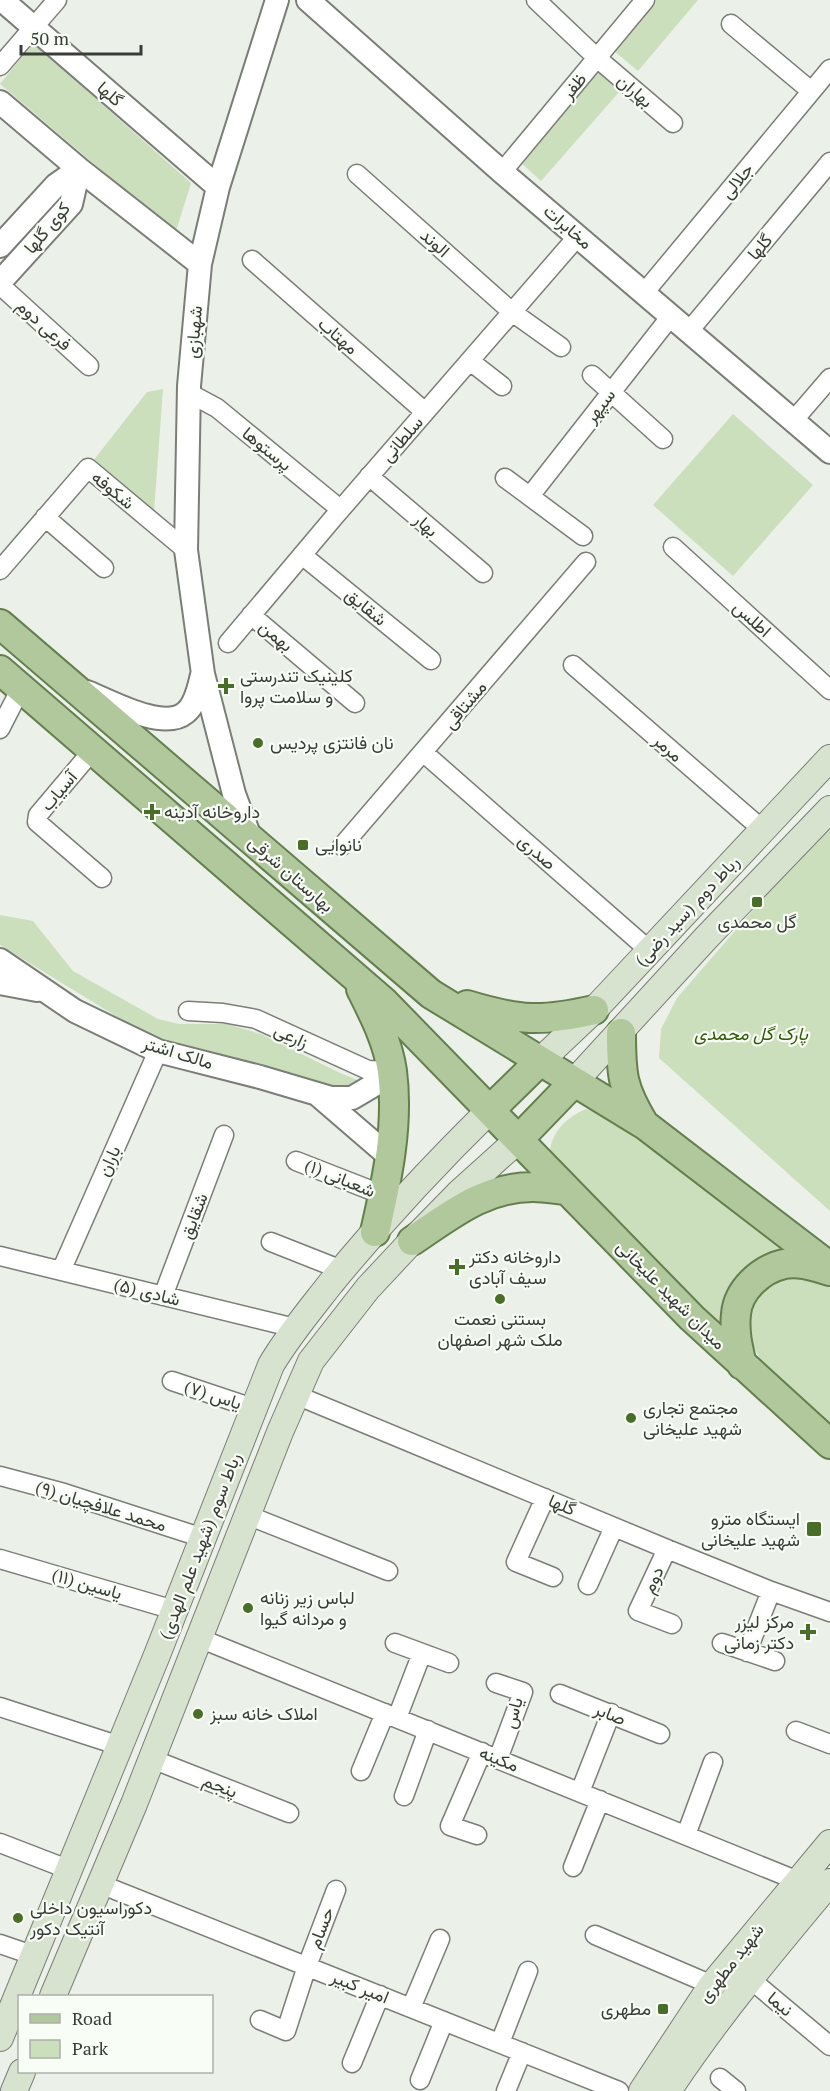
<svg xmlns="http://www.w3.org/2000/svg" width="830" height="2091" viewBox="0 0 830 2091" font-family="'PT Serif',Vazirmatn,serif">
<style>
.green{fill:#cbdfbd}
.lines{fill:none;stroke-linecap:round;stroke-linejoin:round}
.minor-casing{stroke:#7a7e77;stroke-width:21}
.tertiary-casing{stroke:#7a7e77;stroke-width:26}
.secondary-casing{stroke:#7a7e77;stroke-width:28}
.primary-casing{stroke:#647f4e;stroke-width:32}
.minor{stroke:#fff;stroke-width:18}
.tertiary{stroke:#fff;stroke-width:22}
.secondary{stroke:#d7e3ce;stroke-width:26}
.primary{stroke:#b0c89c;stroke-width:28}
.poi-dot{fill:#496e27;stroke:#f8fdf5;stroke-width:2}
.labels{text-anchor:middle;stroke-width:4.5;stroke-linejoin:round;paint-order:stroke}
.street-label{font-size:18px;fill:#3a3c39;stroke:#f8fdf5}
.poi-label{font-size:18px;fill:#3a3c39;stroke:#f8fdf5;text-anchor:start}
.park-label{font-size:18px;font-style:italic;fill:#355909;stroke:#f8fdf5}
</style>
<rect width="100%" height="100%" fill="#ebf0e8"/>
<path class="green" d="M656,0H698L638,71L613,50Z
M33,43L191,183L176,231L159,219L0,84Z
M598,71L620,91L541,181L519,161Z
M163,389L154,512L93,461L147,392Z
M733,414L813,485L733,576L653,505Z
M830,825V1211L659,1058L661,1029L677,998L797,859Z
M0,915L33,921L73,971L158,1019L179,1024H227L261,1034L340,1073L367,1084L330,1091L289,1073L175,1047L137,1029L0,945Z
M586,1109L601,1112L617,1119L800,1257L782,1258L727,1339L550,1159C548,1135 565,1118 586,1109Z
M784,1276L801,1277L830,1284V1423L771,1371L760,1359L751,1342L748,1324L751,1305L761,1290Z"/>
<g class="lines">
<g class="minor-casing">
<path id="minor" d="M536,0L597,58L673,123
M731,24L811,91
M0,66L57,0
M502,172L645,0
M357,174L512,312L561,347
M252,260L425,412
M0,285L89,366
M644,293L830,69
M689,331L830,162
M470,361L502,386
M592,375L663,439
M189,393L217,408L340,509
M793,421L830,378
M369,476L483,573
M505,478L583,536
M530,496L671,316
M45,517L104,568
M673,547L830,690
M302,555L431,660
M0,570L88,468L186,550
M251,615L355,703
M228,643L335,516L578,236
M573,665L763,830
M0,729L21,688
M93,750L38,815L37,822L102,878
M424,753L650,951
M342,846L586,562
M188,1011L223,1013L256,1019L368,1070L392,1071
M296,1161L383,1195
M271,1242L342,1270
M0,1256L295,1328
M61,1271L158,1051
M163,1296L224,1135
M172,1381L253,1408
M296,1395L667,1549L771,1591L830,1612
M0,1476L64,1493L203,1538
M545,1498L516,1562L553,1577
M247,1515L388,1571
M667,1549L638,1611L672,1624
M0,1559L174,1610
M588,1585L614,1527
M199,1638L798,1881
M395,1643L449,1663
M722,1643L775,1661
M747,1652L771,1591
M496,1683L523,1692L498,1759
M560,1694L660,1734
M0,1707L120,1746
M397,1718L422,1653
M796,1731L830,1744
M152,1759L289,1813
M361,1771L385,1713
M580,1792L611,1713
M404,1796L428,1730
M477,1835L450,1826L482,1752
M686,1835L713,1762
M0,1843L70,1870
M573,1867L600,1800
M100,1884L619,2091
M595,1935L712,1985
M0,1944L35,1956
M743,1973L830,2046
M411,2008L440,1939
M260,2020L286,2031L307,1966L336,1890
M500,2043L528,1971
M352,2063L380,1995
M720,2078L736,2091
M420,2080L444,2021
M506,2091L522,2052"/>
</g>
<g class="tertiary-casing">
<path id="tertiary" d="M2,0L218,187
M308,0L502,172L830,452
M0,102L79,169L200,264
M0,246L56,185L79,169L71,204L0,282
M87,692C110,701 163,731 185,713C196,705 199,687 202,675
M251,840L234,794L203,674L186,550L189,386L200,264L207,234L218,187L277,0
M0,960L75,1011L158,1051L260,1077L331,1098H352L374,1085L392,1071
M0,983L37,990
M318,1095L390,1157"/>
</g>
<g class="secondary-casing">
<path id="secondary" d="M540,1061L594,1010L830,758
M574,1082L706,938L830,809
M53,1996L134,1804L280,1432L311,1361L368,1288L412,1241L458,1194L519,1139
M0,2038L157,1655L271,1365C288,1336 310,1310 331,1283C381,1222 434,1165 490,1110
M14,2091L22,2072
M642,2091L712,1985L830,1843
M668,2091C717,2017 773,1950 830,1882"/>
</g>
<g class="primary-casing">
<path id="primary" d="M0,624L431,994L645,1125L830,1267
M0,670L383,1001L692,1318L830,1444
M361,989C374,1015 388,1042 392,1071C399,1125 387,1180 375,1232
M467,1005C520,1021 541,1022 594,1010
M621,1033C621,1074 622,1088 644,1124
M490,1110L540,1061
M519,1139L574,1082
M412,1241C451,1215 484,1187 533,1187C544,1187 555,1189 565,1190
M742,1365C738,1348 734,1332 736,1314C738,1290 761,1269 784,1264C800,1261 816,1267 830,1271"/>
</g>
<use href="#minor" class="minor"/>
<use href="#tertiary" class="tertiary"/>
<use href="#secondary" class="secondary"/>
<use href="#primary" class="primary"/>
</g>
<g class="poi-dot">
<path d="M223 677h6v6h6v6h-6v6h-6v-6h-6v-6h6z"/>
<circle cx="258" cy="743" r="6"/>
<path d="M149 803h6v6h6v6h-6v6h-6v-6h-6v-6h6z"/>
<rect x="297" y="839" width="12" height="12" rx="3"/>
<rect x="751" y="896" width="12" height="12" rx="3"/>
<path d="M454 1258h6v6h6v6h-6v6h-6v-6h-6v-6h6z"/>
<circle cx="500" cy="1299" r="6"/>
<circle cx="631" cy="1418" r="6"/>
<rect x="806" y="1521" width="16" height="16" rx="3"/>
<circle cx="248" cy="1608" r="6"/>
<path d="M805 1623h6v6h6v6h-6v6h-6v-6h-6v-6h6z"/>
<circle cx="198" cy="1714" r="6"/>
<circle cx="18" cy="1918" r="6"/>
<rect x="657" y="2003" width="12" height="12" rx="3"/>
</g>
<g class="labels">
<g class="street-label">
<text transform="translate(574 86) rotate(-50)" y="6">ظفر</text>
<text transform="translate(635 91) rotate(41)" y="6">بهاران</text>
<text transform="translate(110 94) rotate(41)" y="6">گلها</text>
<text transform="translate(737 181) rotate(-50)" y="6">جلالی</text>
<text transform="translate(568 227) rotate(41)" y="6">مخابرات</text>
<text transform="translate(47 228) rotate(-50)" y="6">کوی گلها</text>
<text transform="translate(435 243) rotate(42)" y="6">الوند</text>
<text transform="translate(760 247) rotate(-50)" y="6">گلها</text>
<text transform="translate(44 325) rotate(42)" y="6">فرعی دوم</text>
<text transform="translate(194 332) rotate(-85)" y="6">شهبازی</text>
<text transform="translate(338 336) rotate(41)" y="6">مهتاب</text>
<text transform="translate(600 406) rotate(-52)" y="6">سپهر</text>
<text transform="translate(402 439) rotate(-49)" y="6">سلطانی</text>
<text transform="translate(267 449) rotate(39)" y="6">پرستوها</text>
<text transform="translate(113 490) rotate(39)" y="6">شکوفه</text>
<text transform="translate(426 525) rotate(41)" y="6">بهار</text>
<text transform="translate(366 607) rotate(39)" y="6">شقایق</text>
<text transform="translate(752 619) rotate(42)" y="6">اطلس</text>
<text transform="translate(276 636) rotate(40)" y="6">بهمن</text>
<text transform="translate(465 705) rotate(-50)" y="6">مشتاقی</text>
<text transform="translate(668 748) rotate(41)" y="6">مرمر</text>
<text transform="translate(59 791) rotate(-50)" y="6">آسیاب</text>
<text transform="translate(537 852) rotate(41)" y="6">صدری</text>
<text transform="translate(291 874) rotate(41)" y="6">بهارستان شرقی</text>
<text transform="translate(687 911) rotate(-47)" y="6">رباط دوم (سید رضی)</text>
<text transform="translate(291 1036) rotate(25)" y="6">زارعی</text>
<text transform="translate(178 1053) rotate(17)" y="6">مالک اشتر</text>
<text transform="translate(109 1161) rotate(-66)" y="6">باران</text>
<text transform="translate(340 1178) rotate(22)" y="6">شعبانی (۱)</text>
<text transform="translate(194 1216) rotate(-69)" y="6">شقایق</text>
<text transform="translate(147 1292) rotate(14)" y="6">شادی (۵)</text>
<text transform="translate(671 1295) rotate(45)" y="6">میدان شهید علیخانی</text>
<text transform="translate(213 1395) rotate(18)" y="6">یاس (۷)</text>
<text transform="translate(562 1505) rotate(23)" y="6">گلها</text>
<text transform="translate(101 1506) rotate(17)" y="6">محمد علافچیان (۹)</text>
<text transform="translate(200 1546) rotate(-69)" y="6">رباط سوم (شهید علم الهدی)</text>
<text transform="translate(653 1580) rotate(-65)" y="6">دوم</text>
<text transform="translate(87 1584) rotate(16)" y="6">یاسین (۱۱)</text>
<text transform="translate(513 1713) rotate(-75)" y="6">یاس</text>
<text transform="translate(610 1714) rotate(22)" y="6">صابر</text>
<text transform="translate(499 1759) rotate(22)" y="6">مکینه</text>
<text transform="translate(220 1786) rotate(22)" y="6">پنجم</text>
<text transform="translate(321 1928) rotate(-69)" y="6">حسام</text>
<text transform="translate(731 1963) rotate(-52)" y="6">شهید مطهری</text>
<text transform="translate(360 1987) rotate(22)" y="6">امیر کبیر</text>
<text transform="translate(780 2004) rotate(40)" y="6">نیما</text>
</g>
<g class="poi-label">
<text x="240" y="682">کلینیک تندرستی<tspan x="240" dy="21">و سلامت پروا</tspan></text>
<text x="270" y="749">نان فانتزی پردیس</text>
<text x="164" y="818">داروخانه آدینه</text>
<text x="315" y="851">نانوایی</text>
<text x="757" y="928" text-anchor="middle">گل محمدی</text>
<text x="469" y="1263">داروخانه دکتر<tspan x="469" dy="21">سیف آبادی</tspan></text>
<text x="500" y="1325" text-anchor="middle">بستنی نعمت<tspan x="500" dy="21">ملک شهر اصفهان</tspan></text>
<text x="643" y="1414">مجتمع تجاری<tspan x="643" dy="21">شهید علیخانی</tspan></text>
<text x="800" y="1525" text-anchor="end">ایستگاه مترو<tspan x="800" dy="21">شهید علیخانی</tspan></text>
<text x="260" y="1604">لباس زیر زنانه<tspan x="260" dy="21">و مردانه گیوا</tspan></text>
<text x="794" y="1628" text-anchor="end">مرکز لیزر<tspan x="794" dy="21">دکتر زمانی</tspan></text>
<text x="210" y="1720">املاک خانه سبز</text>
<text x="30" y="1914">دکوراسیون داخلی<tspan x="30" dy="21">آنتیک دکور</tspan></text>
<text x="651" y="2015" text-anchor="end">مطهری</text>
</g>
<g class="park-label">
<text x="751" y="1040">پارک گل محمدی</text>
</g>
</g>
<rect x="18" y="1995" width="195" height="78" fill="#f8fdf5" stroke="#acb0aa" stroke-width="1.5"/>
<rect x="30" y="2014" width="30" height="9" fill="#b0c89c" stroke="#acb0aa" stroke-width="1.5"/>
<text x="72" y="2025" font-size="18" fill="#3a3c39">Road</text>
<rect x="30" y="2040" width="30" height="18" fill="#cbdfbd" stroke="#acb0aa" stroke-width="1.5"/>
<text x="72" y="2055" font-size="18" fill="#3a3c39">Park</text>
<path d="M21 45v9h120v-9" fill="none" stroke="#3a3c39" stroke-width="3"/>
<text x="30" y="45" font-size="18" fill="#3a3c39" stroke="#f8fdf5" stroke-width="4.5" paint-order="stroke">50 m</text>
</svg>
